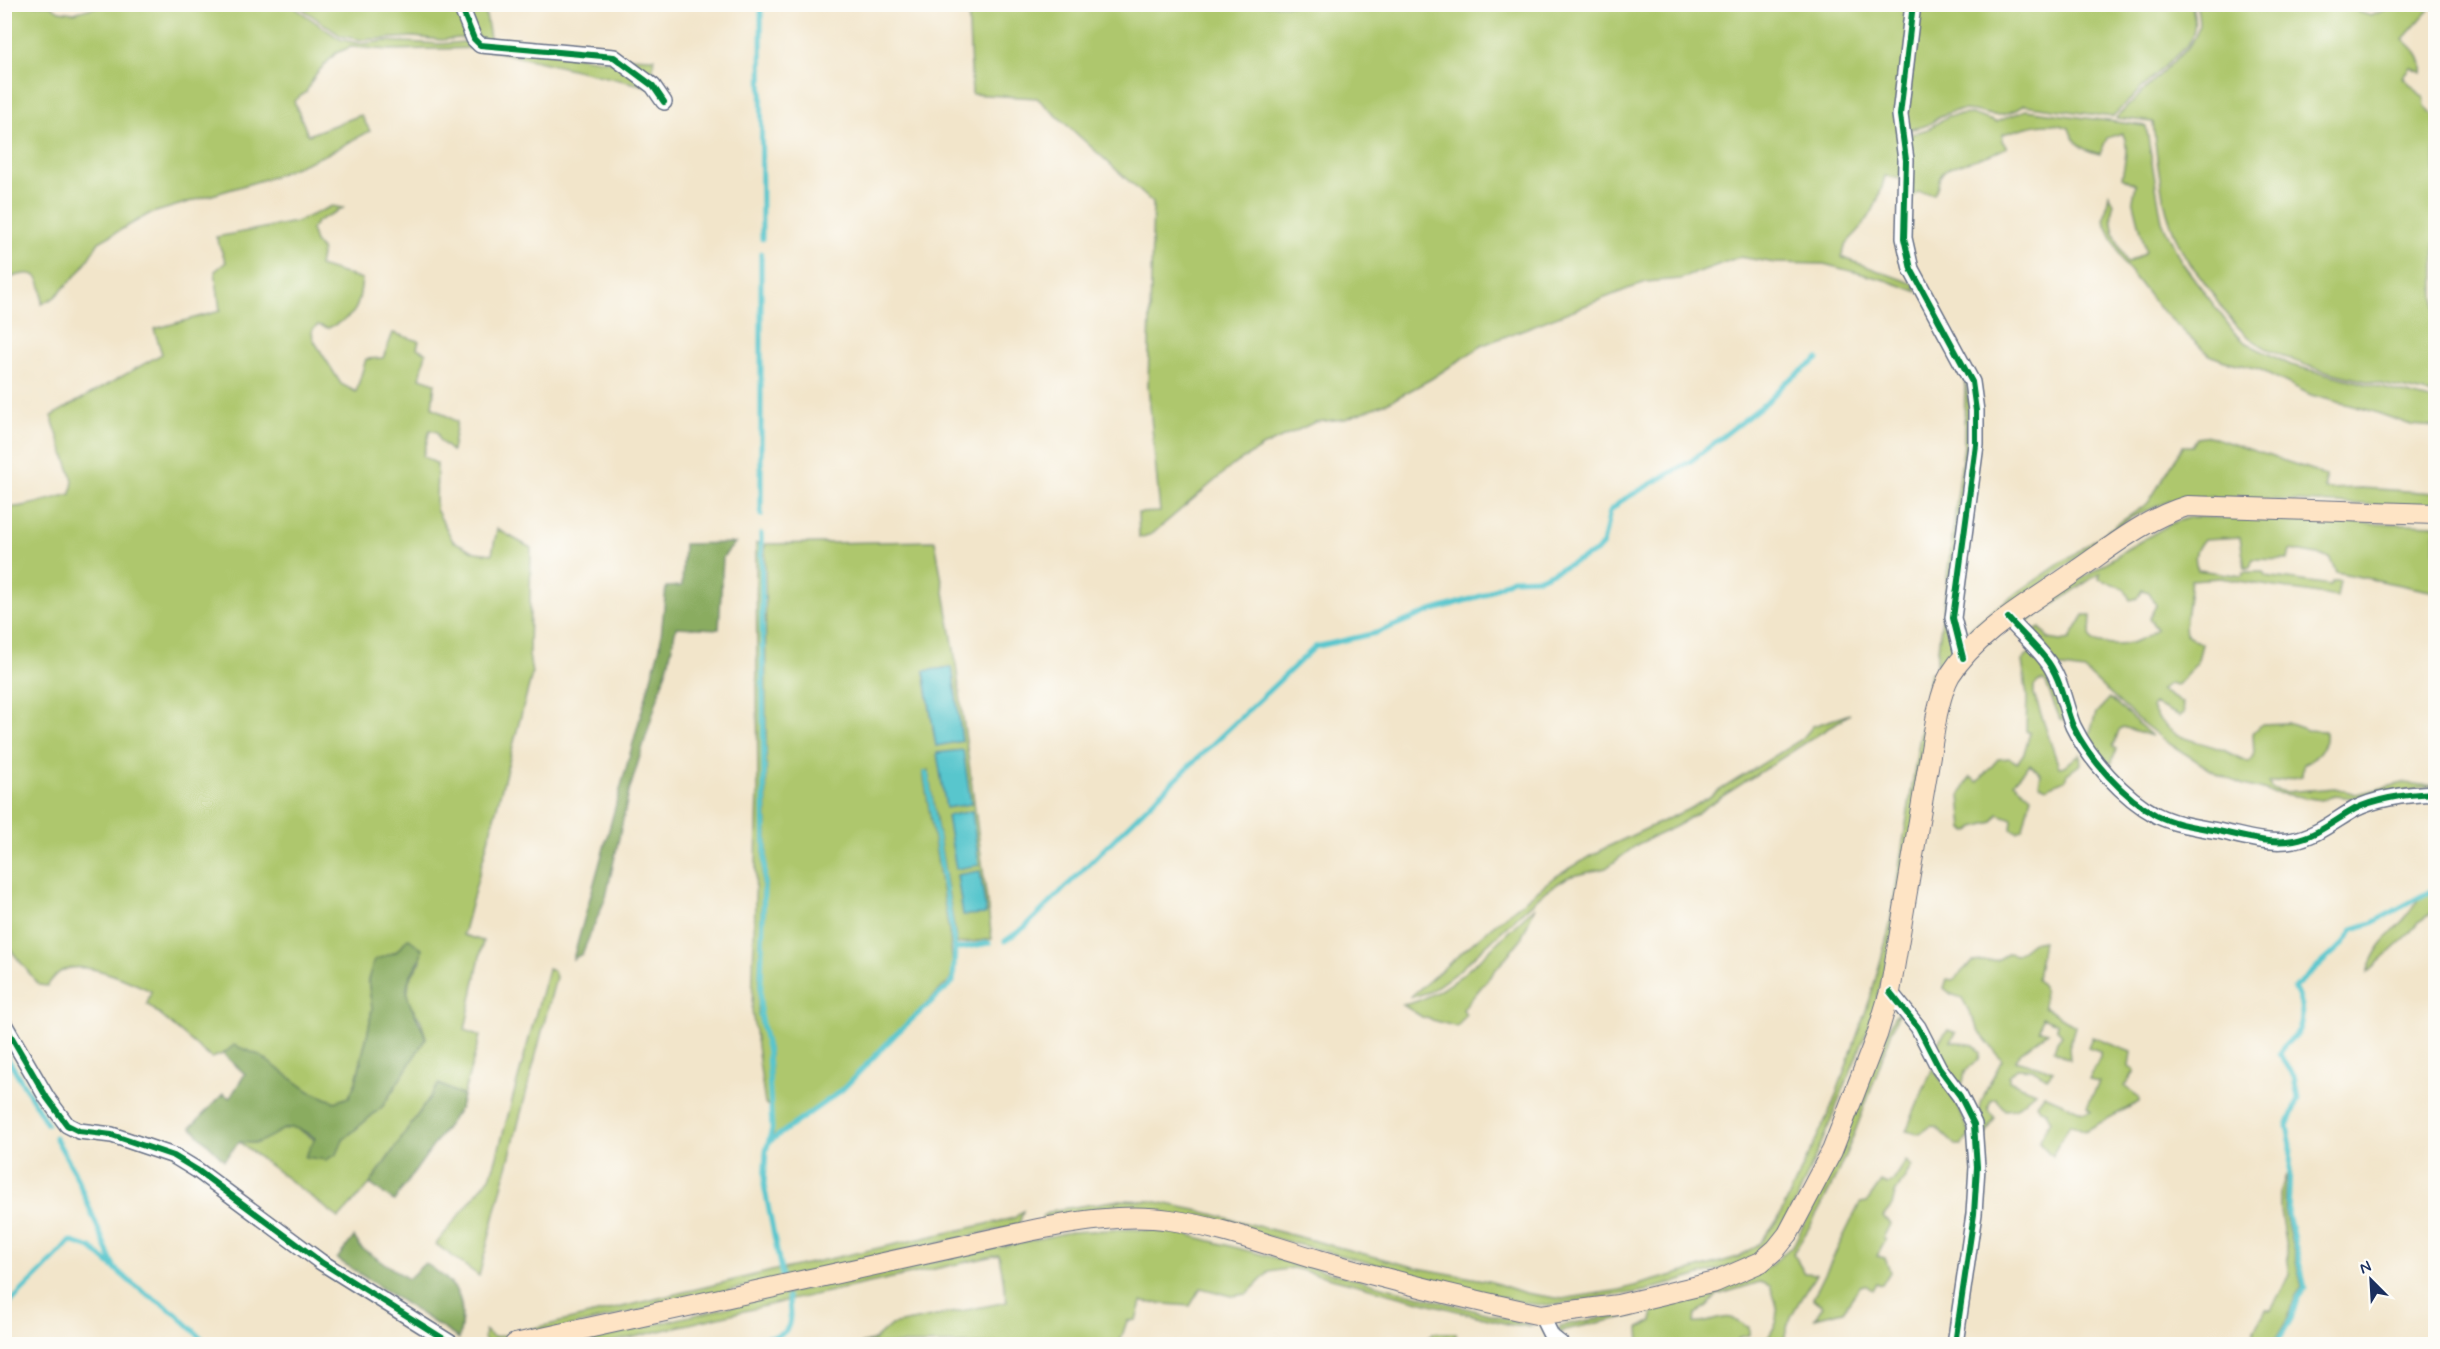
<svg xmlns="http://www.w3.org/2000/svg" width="2440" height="1349" viewBox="0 0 2440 1349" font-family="Mynerve,sans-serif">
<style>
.green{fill:#aec76d;stroke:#647b66;stroke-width:1.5;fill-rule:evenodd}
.forest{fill:#8aac60;stroke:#526e5f;stroke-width:1.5}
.water{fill:#58c6cd;stroke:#3a7a96;stroke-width:1.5}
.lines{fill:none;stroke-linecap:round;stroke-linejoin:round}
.stream{stroke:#58c6cd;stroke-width:5}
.street-casing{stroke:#666f84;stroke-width:18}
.secondary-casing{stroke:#666f84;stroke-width:22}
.street{stroke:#fff;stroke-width:15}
.secondary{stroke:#fee4c5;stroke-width:20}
.cycleway-casing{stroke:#fdfcf7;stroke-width:10}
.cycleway{stroke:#00873e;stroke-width:6}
</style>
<rect width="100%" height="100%" fill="#fdfcf7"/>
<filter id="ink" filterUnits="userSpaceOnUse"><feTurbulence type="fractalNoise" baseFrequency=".0167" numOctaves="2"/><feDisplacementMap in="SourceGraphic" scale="12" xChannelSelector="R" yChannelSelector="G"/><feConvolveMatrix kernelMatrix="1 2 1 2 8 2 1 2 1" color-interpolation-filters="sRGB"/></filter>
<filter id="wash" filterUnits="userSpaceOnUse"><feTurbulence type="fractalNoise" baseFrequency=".008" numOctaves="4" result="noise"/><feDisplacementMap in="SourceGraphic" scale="24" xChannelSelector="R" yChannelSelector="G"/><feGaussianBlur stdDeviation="1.35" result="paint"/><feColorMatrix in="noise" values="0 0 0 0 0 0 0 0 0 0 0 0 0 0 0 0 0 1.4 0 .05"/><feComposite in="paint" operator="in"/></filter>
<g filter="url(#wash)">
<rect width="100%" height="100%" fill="#f2e5ca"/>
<path class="green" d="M105,4L291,5L340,39L361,44L385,41L441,44L474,41L614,62L650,87L480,48L389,50L351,47L336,53L316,74L306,92L294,101L308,135L361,115L370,131L327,154L272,177L149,214L99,242L81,270L55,297L42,304C43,271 32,268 5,280V5H50L59,11L74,13Z
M297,5H457L469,37L441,40L414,37L362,40L341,36Z
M465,5H484L491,43L478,37Z
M968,5H1910L1902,179L1885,176C1880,196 1874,213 1860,229C1849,242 1847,239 1841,257L1914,284L1918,292L1885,280L1824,264L1775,263L1739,257L1680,279L1646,282L1483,345L1431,379L1391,401L1345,419L1315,422L1262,447L1232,466L1152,534L1139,538L1138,513L1160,512L1148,386L1153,203L1037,98L972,94Z
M1916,5H2192C2195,19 2197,31 2188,44L2112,117L2024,105C1989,128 1984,104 1951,112C1940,115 1934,122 1925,126C1920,128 1912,129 1906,130L1903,114Z
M2196,5H2353L2359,12L2371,16L2395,5H2433L2403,39C2413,48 2424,57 2422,72L2411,67L2403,77L2424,98L2425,106L2435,116V395C2382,384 2287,370 2245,334C2227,318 2217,299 2203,280C2197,271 2189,264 2184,254C2161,213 2158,168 2153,122L2116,118L2188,47C2200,32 2201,23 2196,5Z
M624,57L654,58L652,81Z
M2026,110L2146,126L2162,222L2181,261L2234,332L2246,343L2291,365L2435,401V427L2411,425L2372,411L2311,395L2259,369L2225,361L2209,355L2158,307L2124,264L2104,221L2109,194L2114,203C2106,224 2119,244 2127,263L2146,252L2133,199L2136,185L2122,177C2124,165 2130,143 2122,133L2107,138L2100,154C2083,150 2074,145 2069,128C2046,119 2026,127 2003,134L2002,141L2007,147C1994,157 1950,164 1943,172C1938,178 1939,187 1934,194L1918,192L1909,201L1908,135L1928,129L1948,116L1971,114L1996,122Z
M332,206L343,208L318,221L311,229L315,242L322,250L319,266L362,279C358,310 358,315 328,328L318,325L312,330L313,339L341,384L356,392L366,359L383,358L393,333L419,341L417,348L426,353L420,378L435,383L432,407L457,422L452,451L440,441L437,432L430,430L423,456L437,464L436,509L453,541L475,552L492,554L497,529L531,548L529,654L532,674L463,935L483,941L465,1030L480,1036L463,1096L439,1084L370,1184L339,1218L239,1142L257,1143L277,1130L295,1127L337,1154L343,1140L383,1106L426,1038L421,1021L407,1000L409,980L421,961V949L408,939L396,952L374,961L368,980L372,1008L369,1027L356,1082L349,1097L335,1102L309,1091L234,1046L223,1054L211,1058L147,1004L151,991C130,981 82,958 60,972C55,975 51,981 47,986L39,985L5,943V507C21,509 52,498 71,494L73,480L51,416L162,354L154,329L220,311L215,271L226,262L216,237L296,222Z
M1965,376L1972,426L1955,658L1936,665L1964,444Z
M2209,436L2315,471L2325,477V489L2362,488L2435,493V508L2212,497L2170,501L2132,517L1984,626L1968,643L1965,633L1998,606L2148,503L2183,446H2192L2197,438Z
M2191,517L2435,525V592L2336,572L2329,557L2290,550L2288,560L2253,559L2250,567L2245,568L2240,537L2204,539C2195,550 2193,557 2198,570L2242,576L2244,572H2263L2266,576L2331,585L2333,581H2340L2337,597L2220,578L2191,580L2185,627L2186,634L2202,644L2197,663L2177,686L2169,684L2160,690L2182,703L2184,713L2180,716L2154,704L2152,708C2170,742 2193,738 2223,750C2232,754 2240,759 2249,762L2254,756L2253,733L2262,724L2287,723L2307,730L2325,731C2327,748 2318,758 2303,764L2302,776L2269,783L2271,788L2285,792L2335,788L2356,794L2403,783L2435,786L2362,799L2335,796L2321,800L2270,792L2244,785L2219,775L2168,743L2136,718L2085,671L2054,667L2026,635L2040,628L2049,639L2061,641L2070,639L2084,615H2091L2090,635L2093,641C2117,649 2137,645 2157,629L2149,619L2156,605L2149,592L2142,590L2138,598L2130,600L2124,588L2099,579L2100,573L2020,627L2024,617L2127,549L2172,523Z
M935,541L954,649L992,939L957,944L928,770L923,772L950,939L953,967L951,979L837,1093L773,1137L770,1053L761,1014L767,851L765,544ZM952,667L962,741L936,745L924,672Z
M756,543H760L763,851L758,1014L767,1053L770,1107L765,1104L752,1010L758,790Z
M2033,650L2046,668L2067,722L2060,719L2045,681H2039L2034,686V694L2059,767L2065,766L2080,754L2081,764L2067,774L2065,780L2046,788L2039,784L2041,774L2030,764L2014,782L2031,796L2023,828L2017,832L2011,829L2012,819L1998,814L1993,822L1975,827L1968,832L1963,829L1960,796L1970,777L1978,782L1998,759L2010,758L2017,763L2024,753L2030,733L2026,731L2027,696L2022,661Z
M1951,666L1890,948L1871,1021L1824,1137L1796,1202L1779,1231L1759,1254L1732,1266L1645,1291L1547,1306L1524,1303L1211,1222L1042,1220L1043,1216L1055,1210L1120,1200L1152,1201L1196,1210L1418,1268L1489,1281L1525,1293L1562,1299L1620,1290L1738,1257L1759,1244L1778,1219L1832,1106L1870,999L1889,930L1930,673Z
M2110,698L2152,736L2123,727L2119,730L2113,747L2116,749L2110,768L2083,735L2090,732L2096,713Z
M1850,714L1675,827L1638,844L1606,868L1568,877L1543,893L1457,972L1429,992L1409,998L1490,928L1553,878L1605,848L1693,807L1802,739L1813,726Z
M2435,890V911L2418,922L2409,934L2367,973C2374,948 2388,936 2405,918C2417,904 2416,897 2435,890Z
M1535,907L1521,939L1463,1009L1466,1015L1457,1027L1422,1017L1403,1005C1456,994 1495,941 1535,907Z
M2043,941L2037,979L2043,986L2044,1007L2075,1026L2069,1048L2070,1060L2054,1051L2057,1041L2062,1035L2057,1029V1023L2042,1017L2039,1030L2048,1032L2019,1054L2015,1060L2053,1071L2047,1078L2032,1069L2017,1068L2009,1076V1081L2035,1092L2015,1109L2005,1110L1996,1099L1991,1101L1988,1109L1995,1118L1981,1142C1974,1105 1985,1092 2002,1060L1981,1034L1962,998L1951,994L1944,988L1947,979L1953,980L1972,962L1997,960L2009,953L2016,955L2031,943Z
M548,969L554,971L556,977L479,1276L436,1244L490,1177L495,1163Z
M1898,1014C1869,1094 1842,1182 1793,1253L1805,1273L1816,1274C1805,1294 1783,1321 1785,1344H1764C1780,1320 1782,1314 1770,1286L1760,1282L1717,1295L1708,1306L1695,1314L1694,1323C1707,1325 1720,1315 1732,1318C1737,1319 1744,1326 1749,1327V1335L1740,1337L1734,1344H1640L1639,1328L1652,1321L1654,1311L1564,1330L1559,1334L1560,1326L1645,1309L1747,1280L1770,1266L1794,1244L1824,1184L1894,1016Z
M1948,1030L1956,1033L1951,1041L1974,1045L1980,1053L1979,1059L1965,1071L1963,1082L1958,1089L1934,1047Z
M2092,1037L2131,1052L2129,1067L2135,1071L2124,1086L2139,1097V1102L2085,1131L2070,1124L2052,1156L2039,1142L2050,1120L2046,1111L2040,1109L2037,1104L2044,1095L2083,1112L2091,1111L2087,1106L2099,1082L2089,1080L2100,1057V1051L2088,1047Z
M1933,1067L1958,1106L1970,1135L1962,1145H1955L1936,1127L1931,1126L1920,1134L1906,1131Z
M1906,1161L1912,1166L1895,1193L1892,1206L1883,1217L1890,1224L1883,1238L1886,1240L1877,1256L1885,1258L1890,1272L1882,1285L1876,1283L1872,1290L1865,1285L1860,1286L1843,1311L1815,1318L1823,1306L1813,1298L1860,1203L1867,1202L1881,1182L1887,1185L1893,1181Z
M2286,1175L2285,1215L2302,1287L2295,1297L2288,1318L2273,1344H2251L2255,1330L2266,1309H2271L2290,1275L2280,1210V1193Z
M1023,1211L1019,1225L491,1344L484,1339L485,1330L493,1337L502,1336L780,1269L783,1276V1269L1014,1218Z
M1128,1229L1173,1231L1534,1326H1515L1293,1268L1269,1272L1247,1294L1232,1296L1201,1288L1190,1306L1141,1302L1136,1320L1127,1321L1120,1342L1129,1344H861L874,1340L891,1325L1007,1302L999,1255L791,1300L787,1294L786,1301L605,1344H589V1340L787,1293L1070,1232Z
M1433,1333H1456L1457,1344H1421Z"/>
<path class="forest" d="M735,543L723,557L719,629L676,627L669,661L629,792L606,897L582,954L573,959L660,646L666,587L682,586L684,544Z
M408,938L422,949C421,963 414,967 409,979C401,1000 420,1018 426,1038L383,1106L343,1140L337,1154L326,1160L305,1157L315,1138C286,1118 284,1132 259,1142C253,1144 245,1142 239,1142L224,1160L191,1127L223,1094L230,1098L245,1074L223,1054L234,1045L259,1055L309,1091L335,1102L349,1097L356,1082L369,1027L372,1008L368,980L374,960L396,952Z
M439,1084L463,1096L460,1108L394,1201L370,1184Z
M354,1237L361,1248L408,1279L425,1263C459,1286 467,1297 459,1339L337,1259Z"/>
<path class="water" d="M952,667L962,741L936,746L924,671Z
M963,750L971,804L946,808L937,753Z
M972,811L979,865L956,869L947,816Z
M980,871L986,914L963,915L957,875Z"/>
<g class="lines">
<path class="stream" d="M761,4L762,239
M761,253V515
M761,534L765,851L760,1014L768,1053L772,1129L766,1151L764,1185L782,1276
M1005,941L1025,927L1162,792L1315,647L1376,633L1428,612L1484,595L1512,579L1540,578L1596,552L1603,544L1610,511L1621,501L1691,461L1767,402L1786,382L1818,359
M955,949L989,943
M4,1052L47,1124
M55,1137L74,1171L115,1269
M769,1142L842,1090L896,1034L953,982L955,949L926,773
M4,1303L11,1302C31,1281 52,1263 70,1241L91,1248L134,1285L174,1312L208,1344
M734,1344C771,1330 798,1349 788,1297
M2276,1344L2291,1319L2297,1299L2305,1288L2288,1214L2291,1145L2287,1126L2298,1099L2294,1076L2279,1053C2284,1045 2290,1041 2296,1034C2306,1021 2302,1001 2294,988L2344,943L2353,929L2372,923L2436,888"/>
</g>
</g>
<g filter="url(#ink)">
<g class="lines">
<g class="street-casing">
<path id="street" d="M460,4L474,39L480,45L614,57L653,86L664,102
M1913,4L1900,115L1906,160L1904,238L1911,269L1972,382L1976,411V445L1953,618L1963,658
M2008,618C2020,632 2034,644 2045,658C2061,677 2064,704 2073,726C2089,759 2124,798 2156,815C2176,825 2197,827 2218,831C2242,836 2270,845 2294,840C2317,836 2335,820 2355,809C2379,797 2409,794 2436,793
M1890,992L1918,1027L1939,1068L1960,1096L1974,1124L1977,1167L1974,1214L1955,1344
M4,1024L47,1098L67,1125L79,1131L112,1135L174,1156L197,1170L321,1262L452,1344
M1541,1315L1552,1337L1561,1344"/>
</g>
<g class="secondary-casing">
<path id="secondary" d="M515,1344L1029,1231C1073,1222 1125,1213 1170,1220C1220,1227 1270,1246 1319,1260C1392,1281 1467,1299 1541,1315L1618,1305L1715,1282L1761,1262L1776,1249L1788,1234L1832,1151L1877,1035L1890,992L1937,714C1940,702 1943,687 1950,675C1978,631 2031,603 2073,573C2110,548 2144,519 2187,506L2436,514"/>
</g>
<use href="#street" class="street"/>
<use href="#secondary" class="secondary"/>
<g class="cycleway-casing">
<path id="cycleway" d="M460,4L474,39L480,45L614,57L653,86L664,102
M1913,4L1900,115L1906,160L1904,238L1911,269L1972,382L1976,411V445L1953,618L1963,658
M2008,618C2020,632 2034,644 2045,658C2061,677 2064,704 2073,726C2089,759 2124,798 2156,815C2176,825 2197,827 2218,831C2242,836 2270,845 2294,840C2317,836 2335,820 2355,809C2379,797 2409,794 2436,793
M1890,992L1918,1027L1939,1068L1960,1096L1974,1124L1977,1167L1974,1214L1955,1344
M4,1024L47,1098L67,1125L79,1131L112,1135L174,1156L197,1170L321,1262L452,1344"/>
</g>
<use href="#cycleway" class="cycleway"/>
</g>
</g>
<rect width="2440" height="1349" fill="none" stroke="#fdfcf7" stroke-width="24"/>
<g transform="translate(2371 1280) rotate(336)" stroke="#fdfcf7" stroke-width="4.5" paint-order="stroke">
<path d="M0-4.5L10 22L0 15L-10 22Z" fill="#1b2f5e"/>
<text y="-9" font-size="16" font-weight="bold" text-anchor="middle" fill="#1b2f5e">N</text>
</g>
</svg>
